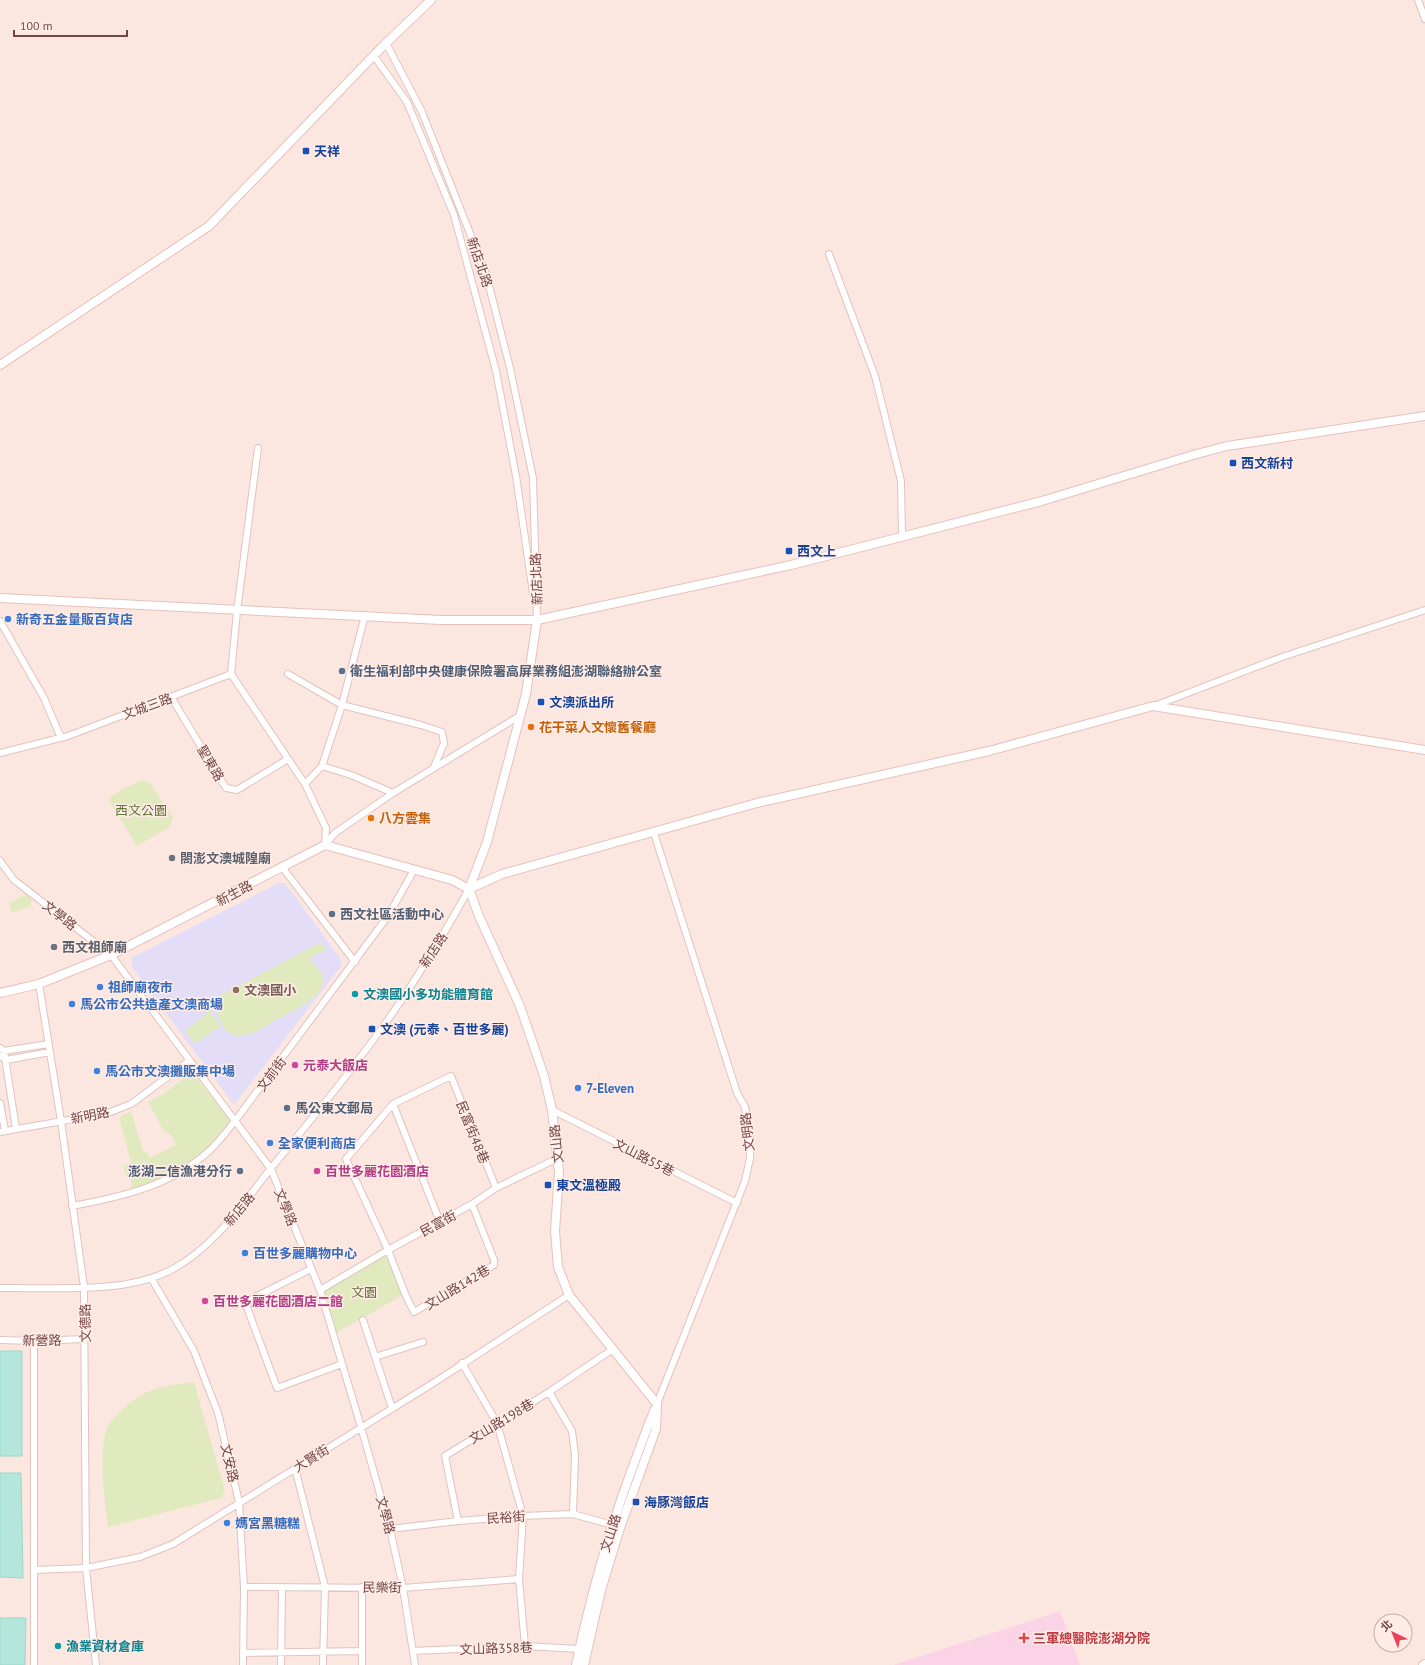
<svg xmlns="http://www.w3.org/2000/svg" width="1425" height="1665" viewBox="0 0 1425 1665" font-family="'PT Sans','Noto Sans TC',sans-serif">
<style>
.education{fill:#e4ddf8}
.medical{fill:#fad3e6}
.green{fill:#e0eabe}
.water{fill:#b4e6db;stroke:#9ad8cb}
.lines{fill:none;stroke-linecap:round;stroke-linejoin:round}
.street-casing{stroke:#e2c2bf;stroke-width:8}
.secondary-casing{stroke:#e7c0bc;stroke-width:10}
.street{stroke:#fff;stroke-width:6}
.secondary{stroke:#fff;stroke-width:8}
.transit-dot{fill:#1a4fb4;stroke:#ffece6;stroke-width:1.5}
.shop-dot{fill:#3f7fe0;stroke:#ffece6;stroke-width:1.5}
.service-dot{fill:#5c6f8a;stroke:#ffece6;stroke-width:1.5}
.food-dot{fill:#e8710a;stroke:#ffece6;stroke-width:1.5}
.worship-dot{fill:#6b7280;stroke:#ffece6;stroke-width:1.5}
.education-dot{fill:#8d6e63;stroke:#ffece6;stroke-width:1.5}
.culture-dot{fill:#0f9aa8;stroke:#ffece6;stroke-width:1.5}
.hotel-dot{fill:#d1479c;stroke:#ffece6;stroke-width:1.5}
.health-dot{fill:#e0444e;stroke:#ffece6;stroke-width:1.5}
.labels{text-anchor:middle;stroke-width:3;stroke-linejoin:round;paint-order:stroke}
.transit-label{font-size:13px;font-weight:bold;fill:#164399;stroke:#ffece6;text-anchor:start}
.street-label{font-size:13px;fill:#734747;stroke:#ffece6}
.shop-label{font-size:13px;font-weight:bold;fill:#366cbe;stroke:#ffece6;text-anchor:start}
.service-label{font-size:13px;font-weight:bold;fill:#4e5e75;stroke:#ffece6;text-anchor:start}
.food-label{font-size:13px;font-weight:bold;fill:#c56008;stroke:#ffece6;text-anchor:start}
.park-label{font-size:13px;fill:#61743c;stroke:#ffece6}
.worship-label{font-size:13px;font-weight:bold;fill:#5b616d;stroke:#ffece6;text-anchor:start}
.education-label{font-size:13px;font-weight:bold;fill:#785e54;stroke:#ffece6;text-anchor:start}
.culture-label{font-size:13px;font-weight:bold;fill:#0d838f;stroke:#ffece6;text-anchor:start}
.hotel-label{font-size:13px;font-weight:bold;fill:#b23c85;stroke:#ffece6;text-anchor:start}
.health-label{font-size:13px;font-weight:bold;fill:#be3a42;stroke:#ffece6;text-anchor:start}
</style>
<rect width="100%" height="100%" fill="#fce7e0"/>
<path class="education" d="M279,883H285L340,958L342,965L234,1105L132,967L131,958Z"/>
<path class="medical" d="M1060,1611L1080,1665H894Z"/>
<path class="green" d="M142,780L150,783L173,817L170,827L137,846L108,799L122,789Z
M26,894L32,900L31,906L12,913L9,903Z
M321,942L326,950L308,959C348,988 298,1008 276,1020C266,1025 253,1035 242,1036C236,1036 230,1033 225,1030L218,1017L219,1007L210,1011L206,1003Z
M210,1011L220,1026L195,1044L185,1031Z
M191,1072L233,1121L207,1149L174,1174L132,1190L130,1174L126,1176L123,1166L131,1163L119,1117L131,1111L143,1151L147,1152L150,1158L176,1145L170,1134L163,1130L148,1102L165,1093Z
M386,1254L403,1295L336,1333L322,1291Z
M194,1382L225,1491L221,1498L108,1527C105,1501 97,1450 108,1426C110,1421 116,1417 120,1412C141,1389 164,1385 194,1382Z"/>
<path class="water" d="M0,1351H22V1456H0Z
M0,1473H21L23,1578L0,1577Z
M0,1618H26L25,1665H0Z"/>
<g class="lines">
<g class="street-casing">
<path id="street" d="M1418,0L1425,19
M386,43L422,112L486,274L510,368L533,478L537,620
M374,56L407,102L454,215L496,371L516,476L533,593
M829,254L875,376L901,481L902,536
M0,621L44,698L61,738
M231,674L305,784L326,828L325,845
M288,674L342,705L421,725L442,732L444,743L434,767
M171,697L226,788L237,790L288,759
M1154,706L1282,657L1425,610
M0,753L68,736L231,674L237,611L258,448
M322,766L351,775L393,793
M305,784L322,766L342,705L365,615
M654,833L737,1093L745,1107L750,1134V1158L745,1181L657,1404
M325,845L335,833L393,793L521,715
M0,861L14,880L111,955L271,1169L320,1290L361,1427L390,1529L403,1588L415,1665
M282,867L355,962
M39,984L61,1121L84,1287L86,1568L96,1665
M0,1048L4,1051L48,1044
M4,1051L16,1129
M0,1056L6,1060L50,1052
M0,1103L5,1131
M393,1104L440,1222
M552,1110L737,1203
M0,1132L108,1113L131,1104L189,1061
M472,1204L494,1260V1265L414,1312L406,1296L388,1250L346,1159L393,1104L451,1076L496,1188
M72,1206C121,1197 171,1186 209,1151C219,1142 227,1131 235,1121L388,916L414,870
M311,1269L245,1302L277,1388L342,1364
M151,1278L194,1351L218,1413L239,1502L244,1587L243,1665
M0,1288C53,1287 125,1295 173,1269C217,1245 245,1200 276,1162C306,1126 337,1089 365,1051C404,1000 438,945 469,889
M320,1290L388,1250L472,1204L496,1188L558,1158
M363,1320L392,1408
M0,1340L34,1341L85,1339
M34,1341V1665
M375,1357L423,1342
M462,1363L497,1423L523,1516L519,1579L525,1646
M549,1392L572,1431L575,1455L573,1514
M295,1468L325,1587L323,1665
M458,1521L445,1456L549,1392L613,1349
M390,1529L458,1521L523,1516L573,1514L616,1526
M34,1570L86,1568L140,1557L173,1544L435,1382L569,1295
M244,1587L403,1588L519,1579
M362,1587V1665
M413,1651L525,1646L579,1649
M243,1653L362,1651
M281,1665L282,1587"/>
</g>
<g class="secondary-casing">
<path id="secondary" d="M0,365L209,226L381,48L431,0
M0,598L441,620H537L791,565L1042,501L1193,455L1227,446L1425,416
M469,889L502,874L757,803L989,751L1153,706L1425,750
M469,889L479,916L520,1006L544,1076L552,1110L559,1172L555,1231L558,1267L569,1295L657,1404L656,1429L620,1528L601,1590L584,1665
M469,889L487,842L526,694L537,620
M0,993L39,984L111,955L325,845L452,880L469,889
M576,1665C589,1602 606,1541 628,1480C637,1456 645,1432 655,1409
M1423,1665L1425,1664"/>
</g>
<use href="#street" class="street"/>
<use href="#secondary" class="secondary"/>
</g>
<g class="transit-dot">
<rect x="302" y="147" width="8" height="8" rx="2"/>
<rect x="1229" y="459" width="8" height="8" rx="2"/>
<rect x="785" y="547" width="8" height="8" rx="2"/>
<rect x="537" y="698" width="8" height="8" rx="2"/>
<rect x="368" y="1025" width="8" height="8" rx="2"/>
<rect x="544" y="1181" width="8" height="8" rx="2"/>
<rect x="632" y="1498" width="8" height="8" rx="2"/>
</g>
<g class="shop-dot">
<circle cx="8" cy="619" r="4"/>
<circle cx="100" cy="987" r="4"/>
<circle cx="72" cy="1004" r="4"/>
<circle cx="97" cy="1071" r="4"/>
<circle cx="578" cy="1088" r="4"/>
<circle cx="270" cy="1143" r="4"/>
<circle cx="245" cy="1253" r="4"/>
<circle cx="227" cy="1523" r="4"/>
</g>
<g class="service-dot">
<circle cx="342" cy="671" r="4"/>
<circle cx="332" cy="914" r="4"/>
<circle cx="287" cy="1108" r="4"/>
<circle cx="240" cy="1171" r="4"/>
</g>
<g class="food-dot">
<circle cx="531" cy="727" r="4"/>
<circle cx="371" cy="818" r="4"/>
</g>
<g class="worship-dot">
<circle cx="172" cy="858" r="4"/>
<circle cx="54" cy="947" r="4"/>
</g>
<circle class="education-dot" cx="236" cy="990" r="4"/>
<g class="culture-dot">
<circle cx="355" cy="994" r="4"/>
<circle cx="58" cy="1646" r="4"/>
</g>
<g class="hotel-dot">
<circle cx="295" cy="1065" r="4"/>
<circle cx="317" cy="1171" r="4"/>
<circle cx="205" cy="1301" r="4"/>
</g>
<path class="health-dot" d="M1022 1632h4v4h4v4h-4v4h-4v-4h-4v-4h4z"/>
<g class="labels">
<g class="transit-label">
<text x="314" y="156">天祥</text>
<text x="1241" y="468">西文新村</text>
<text x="797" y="556">西文上</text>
<text x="549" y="707">文澳派出所</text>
<text x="380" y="1034">文澳 (元泰、百世多麗)</text>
<text x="556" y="1190">東文溫極殿</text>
<text x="644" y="1507">海豚灣飯店</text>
</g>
<g class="street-label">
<text transform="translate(480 262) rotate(71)" y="5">新店北路</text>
<text transform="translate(536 579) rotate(-92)" y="5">新店北路</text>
<text transform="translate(147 706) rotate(-20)" y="5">文城三路</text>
<text transform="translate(211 763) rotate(59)" y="5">聖東路</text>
<text transform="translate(234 893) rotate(-28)" y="5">新生路</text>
<text transform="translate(60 915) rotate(38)" y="5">文學路</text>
<text transform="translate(433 950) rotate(-57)" y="5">新店路</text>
<text transform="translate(271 1074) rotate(-53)" y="5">文前街</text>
<text transform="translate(90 1115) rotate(-11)" y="5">新明路</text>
<text transform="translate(473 1132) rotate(68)" y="5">民富街48巷</text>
<text transform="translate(747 1132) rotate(-96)" y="5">文明路</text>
<text transform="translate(556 1144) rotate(-96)" y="5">文山路</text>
<text transform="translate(644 1157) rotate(27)" y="5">文山路55巷</text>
<text transform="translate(286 1207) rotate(68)" y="5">文學路</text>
<text transform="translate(239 1209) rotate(-50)" y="5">新店路</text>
<text transform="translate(438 1223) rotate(-29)" y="5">民富街</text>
<text transform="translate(457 1287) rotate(-31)" y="5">文山路142巷</text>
<text transform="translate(85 1323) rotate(-91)" y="5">文德路</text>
<text transform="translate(42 1340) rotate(-1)" y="5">新營路</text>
<text transform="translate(501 1421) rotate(-31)" y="5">文山路198巷</text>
<text transform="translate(311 1458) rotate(-32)" y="5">大賢街</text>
<text transform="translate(230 1463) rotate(77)" y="5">文安路</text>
<text transform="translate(386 1515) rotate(75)" y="5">文學路</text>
<text transform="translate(506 1517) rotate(-4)" y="5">民裕街</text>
<text transform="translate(610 1533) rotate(-72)" y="5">文山路</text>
<text transform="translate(382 1587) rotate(1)" y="5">民樂街</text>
<text transform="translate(496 1648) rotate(-2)" y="5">文山路358巷</text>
</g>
<g class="shop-label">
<text x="16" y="624">新奇五金量販百貨店</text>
<text x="108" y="992">祖師廟夜市</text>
<text x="80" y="1009">馬公市公共造產文澳商場</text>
<text x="105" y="1076">馬公市文澳攤販集中場</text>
<text x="586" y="1093">7-Eleven</text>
<text x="278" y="1148">全家便利商店</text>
<text x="253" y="1258">百世多麗購物中心</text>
<text x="235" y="1528">媽宮黑糖糕</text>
</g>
<g class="service-label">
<text x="350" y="676">衛生福利部中央健康保險署高屏業務組澎湖聯絡辦公室</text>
<text x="340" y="919">西文社區活動中心</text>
<text x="295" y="1113">馬公東文郵局</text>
<text x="232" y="1176" text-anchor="end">澎湖二信漁港分行</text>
</g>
<g class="food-label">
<text x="539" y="732">花干菜人文懷舊餐廳</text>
<text x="379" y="823">八方雲集</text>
</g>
<g class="park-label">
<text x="141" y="815">西文公園</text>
<text x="364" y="1297">文園</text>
</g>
<g class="worship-label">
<text x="180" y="863">閤澎文澳城隍廟</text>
<text x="62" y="952">西文祖師廟</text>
</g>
<g class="education-label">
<text x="244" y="995">文澳國小</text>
</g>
<g class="culture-label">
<text x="363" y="999">文澳國小多功能體育館</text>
<text x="66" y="1651">漁業資材倉庫</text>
</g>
<g class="hotel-label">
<text x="303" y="1070">元泰大飯店</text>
<text x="325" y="1176">百世多麗花園酒店</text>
<text x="213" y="1306">百世多麗花園酒店二館</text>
</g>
<g class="health-label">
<text x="1033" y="1643">三軍總醫院澎湖分院</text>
</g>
</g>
<g transform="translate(1393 1633) rotate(317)"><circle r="19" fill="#ffece6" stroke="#c7aaa6"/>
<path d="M0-3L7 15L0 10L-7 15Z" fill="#e94259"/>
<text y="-6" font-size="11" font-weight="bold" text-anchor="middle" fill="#734747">北</text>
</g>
<path d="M14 30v6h113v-6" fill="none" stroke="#734747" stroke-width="2"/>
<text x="20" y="30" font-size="12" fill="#734747" stroke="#ffece6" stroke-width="3" paint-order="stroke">100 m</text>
</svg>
